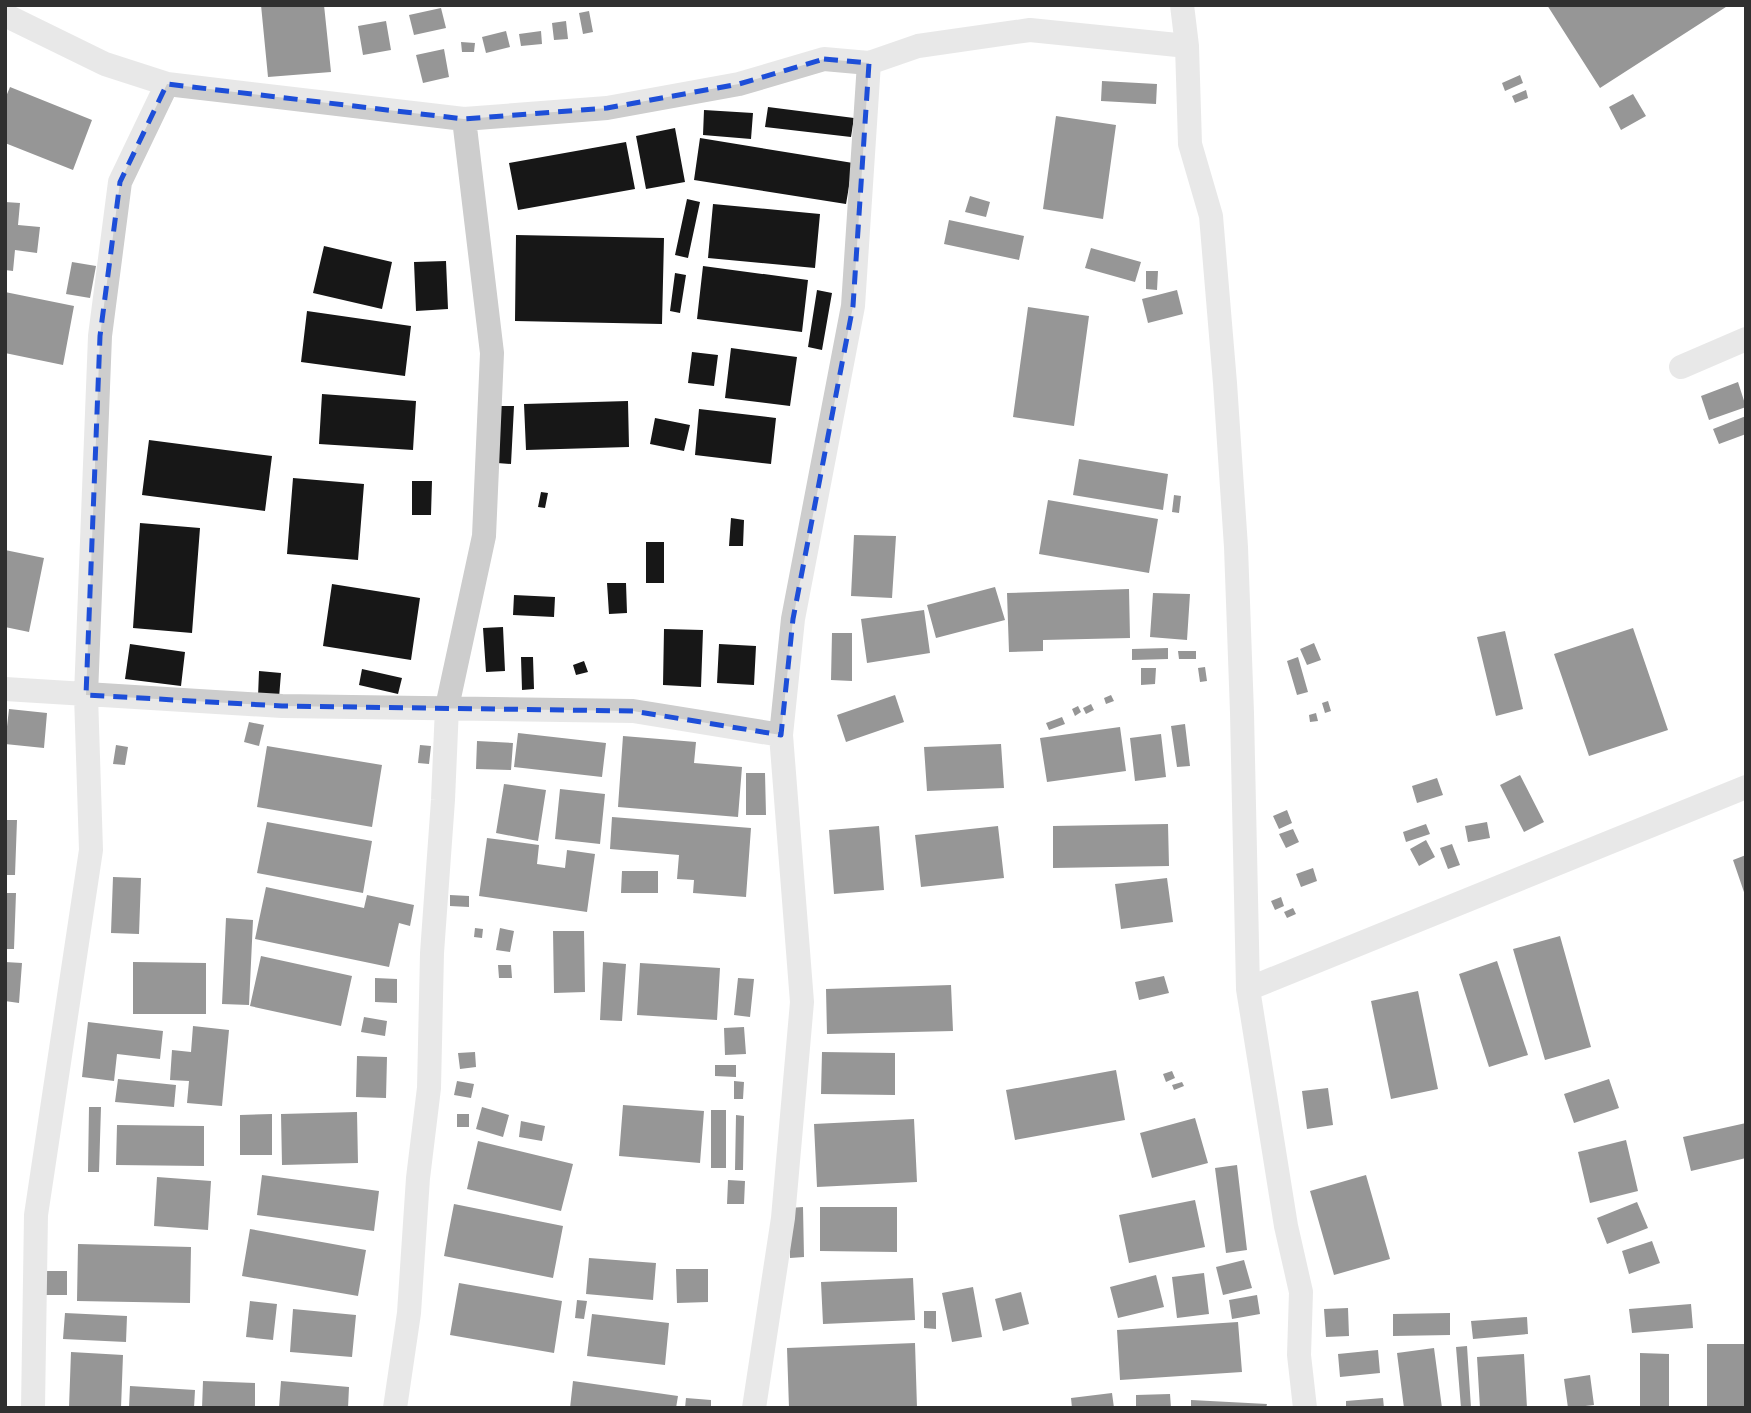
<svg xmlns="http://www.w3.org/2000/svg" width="1751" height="1413" viewBox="0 0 1751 1413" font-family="Lato,sans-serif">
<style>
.building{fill:#171717}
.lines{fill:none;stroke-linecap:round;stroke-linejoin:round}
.minor{stroke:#cdcdcd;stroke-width:24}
.marked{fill:none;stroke:#1d4ed8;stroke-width:5;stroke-dasharray:14 9;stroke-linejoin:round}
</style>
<rect width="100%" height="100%" fill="#fff"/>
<path class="building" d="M261,5H324L331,72L268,77Z
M1547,5H1729L1600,88Z
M441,8L446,28L414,35L409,15Z
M589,11L593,32L583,34L579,13Z
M386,21L391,50L363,55L358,26Z
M566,21L568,39L554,40L552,23Z
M506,31L510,47L486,53L482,37Z
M541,31L542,44L521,46L519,34Z
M461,42L475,43L474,52H462Z
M444,49L449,77L423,83L416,55Z
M1520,75L1523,83L1505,91L1502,83Z
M1102,81L1157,84L1156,104L1101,101Z
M10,87L92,120L73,170L5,143V99Z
M1526,90L1528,98L1515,103L1512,96Z
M1633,94L1646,116L1621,130L1609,107Z
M768,107L854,118L851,137L765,127Z
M704,110L753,113L751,139L703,135Z
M1056,116L1116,125L1103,219L1043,209Z
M675,128L685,182L646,189L636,136Z
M700,138L853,163L846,204L694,180Z
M626,142L635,189L518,210L509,163Z
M970,196L990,202L986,217L965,212Z
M687,199L700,202L688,258L675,255Z
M5,202L20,203L18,225L40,227L37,253L15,250L13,271L5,270Z
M713,204L820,214L815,268L708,258Z
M949,220L1024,236L1019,260L944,244Z
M516,235L664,238L662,324L515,321Z
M324,246L392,262L382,309L313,293Z
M1091,248L1141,262L1135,282L1085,268Z
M446,261L448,309L416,311L414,262Z
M72,262L96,266L90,298L66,294Z
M703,266L808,280L802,332L697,319Z
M1146,271H1158L1157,290L1146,289Z
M675,273L686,275L680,313L670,311Z
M817,290L832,293L822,350L808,347Z
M1177,290L1183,314L1148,323L1142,299Z
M5,292L74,306L63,365L5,353Z
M1028,307L1089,316L1074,426L1013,417Z
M307,311L411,326L405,376L301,362Z
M731,348L797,357L790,406L725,398Z
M692,352L718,355L714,386L688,383Z
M1738,382L1746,407L1709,420L1701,396Z
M322,394L416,401L413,450L319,444Z
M628,401L629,447L526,450L524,404Z
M500,406H514L511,464L497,463Z
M699,409L776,418L771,464L695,455Z
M1746,416V434L1719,444L1713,429Z
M655,418L690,425L684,451L650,444Z
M149,440L272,456L265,511L142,495Z
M1079,459L1168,474L1163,510L1073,495Z
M293,478L364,484L358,560L287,554Z
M412,481H432L431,515H412Z
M541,492L548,493L545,508L538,507Z
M1174,495L1181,496L1179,513L1172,512Z
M1048,500L1158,519L1149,573L1039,554Z
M731,518L744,520L743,546H729Z
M140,523L200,528L192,633L133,628Z
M854,535L896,536L892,598L851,596Z
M646,542H664V583H646Z
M5,550L44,558L29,632L5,627Z
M607,583H626L627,613L609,614Z
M332,584L420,598L411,660L323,646Z
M995,587L1005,620L936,638L927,605Z
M1129,589L1130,638L1043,640V651L1009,652L1007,593Z
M1153,593L1190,594L1187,640L1150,637Z
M514,595L555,597L554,617L513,615Z
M924,610L930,653L867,663L861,619Z
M503,627L505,671L486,672L483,628Z
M1633,628L1668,730L1589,756L1554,654Z
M664,629L703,630L701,687L663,685Z
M1505,631L1523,709L1496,716L1477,637Z
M832,633H852V681L831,680Z
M1314,643L1321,660L1307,665L1300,649Z
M130,644L185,652L181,686L125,679Z
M719,644L756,646L754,685L717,683Z
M1168,648V659L1132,660V649Z
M1178,651H1196V659H1179Z
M521,657H533L534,689L522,690Z
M1298,657L1308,692L1297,695L1287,661Z
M584,661L588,672L576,675L573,665Z
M1205,667L1207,681L1200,682L1198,668Z
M1141,668H1156L1155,684L1141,685Z
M362,669L402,678L398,694L359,685Z
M259,671L281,673L279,698L258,697Z
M895,695L904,722L846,742L837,715Z
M1111,695L1114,701L1106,704L1104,698Z
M1328,701L1331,711L1325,713L1322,703Z
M1091,704L1094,710L1086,714L1083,708Z
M1078,706L1081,712L1075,716L1072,709Z
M9,709L47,713L44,748L5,744Z
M1316,713L1318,721L1310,722L1309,715Z
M1062,717L1065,724L1049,730L1046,723Z
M249,722L264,725L259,746L244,742Z
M1185,724L1190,766L1177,767L1171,726Z
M1120,727L1126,771L1047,782L1040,738Z
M518,733L606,743L602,777L514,767Z
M1161,734L1166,777L1135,781L1130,738Z
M623,736L696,742L694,763L742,767L738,817L618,807Z
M477,741L513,743L511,770L476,769Z
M1001,744L1004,788L927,791L924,747Z
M116,745L128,747L125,765L113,764Z
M420,745L431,746L429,764L418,763Z
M267,746L382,765L372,827L257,807Z
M746,773H765L766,815H746Z
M1520,775L1544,822L1524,832L1500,785Z
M1437,778L1443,795L1417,803L1412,786Z
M504,784L546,790L538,841L496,833Z
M560,789L605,794L600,844L555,839Z
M1287,810L1292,823L1279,829L1273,816Z
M612,817L751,828L746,897L693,893L694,880L677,879L679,855L610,849Z
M5,820H17L15,875H5Z
M267,822L372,841L363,893L257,873Z
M1487,822L1490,838L1468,842L1465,826Z
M1168,824L1169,866L1053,868V826Z
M1426,824L1430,834L1406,842L1403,832Z
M879,826L884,890L834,894L829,830Z
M998,826L1004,878L921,887L915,835Z
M1293,829L1299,842L1286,848L1279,834Z
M487,838L539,845L537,864L565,868L567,850L595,854L587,912L479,896Z
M1426,840L1435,857L1419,866L1410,849Z
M1452,844L1460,865L1448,869L1440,848Z
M1746,855V894L1745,895L1733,860Z
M1313,868L1317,881L1301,887L1296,874Z
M622,871H658V893H621Z
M113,877L141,878L139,934L111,933Z
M1167,878L1173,922L1121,929L1115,884Z
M266,887L364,908L367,895L414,905L410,926L399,923L389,967L255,939Z
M5,893H16L14,949H5Z
M450,895L469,896V907L450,906Z
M1281,897L1284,906L1275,910L1271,901Z
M1293,908L1296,914L1287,918L1284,912Z
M226,918L253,920L249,1005L222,1004Z
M475,928L483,929L482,938L474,937Z
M500,928L514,931L510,952L496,950Z
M553,931H584L585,992L554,993Z
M1560,936L1591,1047L1545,1060L1513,949Z
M261,956L352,976L341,1026L250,1006Z
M1497,961L1528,1055L1489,1067L1459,974Z
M5,962L22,963L19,1003L5,1001Z
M133,962L206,963V1014H133Z
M603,962L626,964L622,1021L600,1020Z
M640,963L720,968L717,1020L637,1015Z
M498,965H511L512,978H499Z
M1164,976L1169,993L1139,1000L1135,982Z
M375,978L397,979V1003L375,1002Z
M738,978L754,979L750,1017L734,1015Z
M951,985L953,1031L827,1034L826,989Z
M1418,991L1438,1089L1391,1099L1371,1001Z
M364,1017L387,1021L385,1036L361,1032Z
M88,1022L163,1031L160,1059L117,1054L114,1081L82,1077Z
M193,1026L229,1030L222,1106L187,1103L189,1081L170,1080L172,1050L191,1052Z
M744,1027L746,1054L725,1055L724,1028Z
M475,1052L476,1067L460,1069L458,1053Z
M822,1052L895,1053V1095L821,1094Z
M357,1056L387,1057L386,1098L356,1097Z
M715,1065H736V1077L715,1076Z
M1116,1070L1125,1120L1015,1140L1006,1090Z
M1172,1071L1175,1078L1166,1082L1163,1074Z
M118,1079L176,1085L174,1107L115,1102Z
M1609,1079L1619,1108L1574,1123L1564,1094Z
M457,1081L474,1084L471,1098L454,1095Z
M734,1081L744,1082L743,1099H734Z
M1182,1082L1184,1086L1174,1090L1172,1085Z
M1328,1088L1333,1125L1307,1129L1302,1091Z
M623,1105L704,1111L700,1163L619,1156Z
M89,1107H101L99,1172H88Z
M482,1107L509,1115L503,1137L476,1129Z
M711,1110H726V1168H711Z
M357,1112L358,1163L282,1165L281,1114Z
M272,1114V1155H240V1115Z
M457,1114H469V1127H457Z
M736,1115L744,1116L743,1170H735Z
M1195,1118L1208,1163L1152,1178L1140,1133Z
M914,1119L917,1182L817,1187L814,1124Z
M521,1121L545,1126L542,1141L519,1137Z
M1746,1123V1158L1691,1171L1683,1137Z
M117,1125L204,1126V1166L116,1165Z
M1626,1140L1638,1191L1590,1203L1578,1152Z
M478,1141L573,1164L561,1211L467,1189Z
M1237,1165L1247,1250L1226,1253L1215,1168Z
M262,1175L379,1191L374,1231L257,1215Z
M1366,1175L1390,1259L1334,1275L1310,1191Z
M157,1177L211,1181L208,1230L154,1226Z
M728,1180L745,1181L744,1204H727Z
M1195,1200L1205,1247L1129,1263L1119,1215Z
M1637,1202L1648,1228L1607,1244L1597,1218Z
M454,1204L563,1226L553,1278L444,1256Z
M803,1207L804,1257L790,1258L789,1208Z
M820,1207H897V1252L820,1251Z
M250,1229L366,1250L358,1296L242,1276Z
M1652,1241L1660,1263L1629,1274L1622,1251Z
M78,1244L191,1247L190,1303L77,1301Z
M589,1258L656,1263L653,1300L586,1294Z
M1244,1260L1252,1288L1223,1295L1216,1267Z
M676,1269H708V1302L677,1303Z
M42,1271H67V1295H42Z
M1204,1273L1209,1314L1177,1318L1172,1277Z
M1156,1275L1164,1307L1118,1318L1110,1287Z
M913,1278L915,1320L823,1324L821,1282Z
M459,1283L562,1301L554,1353L450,1335Z
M973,1287L982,1337L952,1342L942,1293Z
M1021,1292L1029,1324L1003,1331L995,1299Z
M1257,1295L1260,1314L1232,1319L1229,1300Z
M577,1300L587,1301L584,1319L575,1318Z
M250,1301L277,1304L273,1340L246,1337Z
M1691,1304L1693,1328L1632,1333L1629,1309Z
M1348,1308L1349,1336L1326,1337L1324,1309Z
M293,1309L356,1315L352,1357L290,1352Z
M924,1311H936V1329L924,1328Z
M65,1313L127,1316L126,1342L63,1339Z
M1450,1313V1335L1393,1336V1314Z
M592,1314L669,1323L665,1365L587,1356Z
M1527,1317L1528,1334L1473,1339L1471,1321Z
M1238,1322L1242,1372L1120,1380L1117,1330Z
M915,1343L917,1408H789L787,1348Z
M1707,1344H1746V1408H1707Z
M1467,1346L1471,1408H1461L1456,1347Z
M1434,1348L1442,1408H1404L1397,1353Z
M1378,1350L1380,1373L1340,1377L1338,1354Z
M71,1352L123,1355L121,1408H69Z
M1640,1353L1669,1354V1408H1640Z
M1524,1354L1527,1408H1480L1477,1357Z
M1590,1375L1594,1405L1568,1408L1564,1379Z
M203,1381L255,1383V1408H202Z
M281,1381L349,1387L348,1408H279Z
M573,1381L678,1396L676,1408H570Z
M130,1386L195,1390L194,1408H129Z
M1112,1393L1114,1408H1072L1071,1398Z
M1170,1394L1171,1408H1136V1395Z
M686,1398L711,1400V1408H685Z
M1383,1398L1384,1408H1346V1401Z
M1191,1400L1267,1404L1266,1408H1191Z"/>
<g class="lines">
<path class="minor" d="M1182,5L1187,46L1190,144L1211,216L1225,383L1236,547L1242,713L1248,989L1286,1226L1301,1292L1299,1355L1305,1408
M5,15L105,64L167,84L464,119L607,108L739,84L824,59L869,63L918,46L1030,30L1187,46
M1681,367L1746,339
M5,689L282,706L633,711L781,735
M1248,989L1746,787
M33,1408L36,1215L91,850L86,695L100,336L120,182L167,84
M395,1408L409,1313L418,1178L429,1088L432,953L443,800L447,707L484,536L492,353L464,119
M754,1408L783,1218L802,1002L781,735L793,619L853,306L869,63"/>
</g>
<path d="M0 0H1751V1413H0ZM824,59L869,63L853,306L793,619L781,735L633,711L282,706L86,695L100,336L120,182L167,84L464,119L607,108L739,84Z" fill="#fff" fill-opacity=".55" fill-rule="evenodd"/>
<path class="marked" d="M824,59L869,63L853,306L793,619L781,735L633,711L282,706L86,695L100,336L120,182L167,84L464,119L607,108L739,84Z"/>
<rect width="1751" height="1413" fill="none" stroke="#303030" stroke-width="14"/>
</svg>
